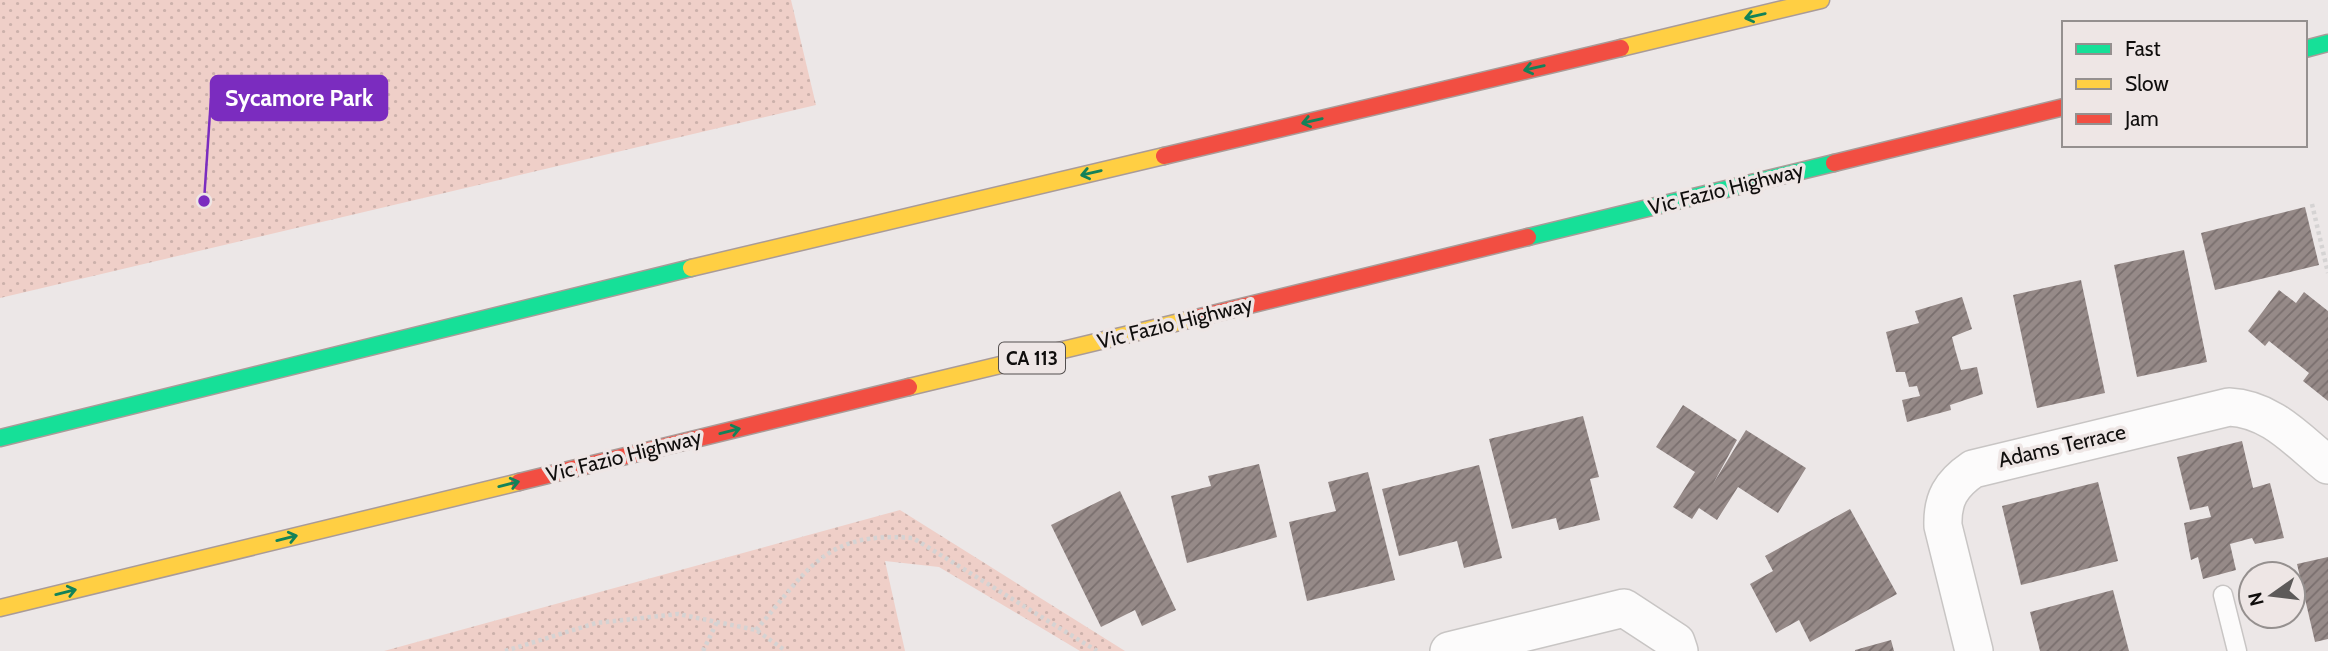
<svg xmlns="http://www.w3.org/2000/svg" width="2328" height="651" viewBox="0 0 2328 651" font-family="Cabin,sans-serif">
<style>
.park{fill:url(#park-dots)}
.building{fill:url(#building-hatch)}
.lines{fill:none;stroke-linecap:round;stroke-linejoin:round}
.lane-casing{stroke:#c8c5c4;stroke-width:21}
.street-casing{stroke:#c8c5c4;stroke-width:40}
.fast-casing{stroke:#a99b98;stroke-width:19}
.slow-casing{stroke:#a99b98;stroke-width:19}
.jam-casing{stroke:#a99b98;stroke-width:19}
.path{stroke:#d5d3d3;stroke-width:4.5;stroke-dasharray:3.5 3.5;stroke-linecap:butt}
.lane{stroke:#fcfbfb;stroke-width:18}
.street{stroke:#fcfbfb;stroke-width:37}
.fast{stroke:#16e098;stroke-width:16}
.slow{stroke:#ffcf43;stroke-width:16}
.jam{stroke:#f24e42;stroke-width:16}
.oneway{stroke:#138259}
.labels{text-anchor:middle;stroke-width:7;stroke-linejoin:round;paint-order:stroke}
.shield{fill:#eee6e5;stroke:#534f4e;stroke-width:2}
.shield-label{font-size:19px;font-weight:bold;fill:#100e0d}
.street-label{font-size:21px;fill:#100e0d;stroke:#eee6e5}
.leader{fill:none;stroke:#7b2cbf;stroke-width:2.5}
.callout-dot{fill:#7b2cbf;stroke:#eee6e5;stroke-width:2.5}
.callout{fill:#7b2cbf;stroke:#7b2cbf;stroke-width:2.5}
.callout-label{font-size:23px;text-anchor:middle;font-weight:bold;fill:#fff}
</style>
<defs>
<pattern id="park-dots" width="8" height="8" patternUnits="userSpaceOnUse" patternTransform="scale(1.75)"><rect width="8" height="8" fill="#efcfc8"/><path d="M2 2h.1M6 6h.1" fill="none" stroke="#ccb1ab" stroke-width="1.8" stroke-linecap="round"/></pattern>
<pattern id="building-hatch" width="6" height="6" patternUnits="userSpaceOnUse" patternTransform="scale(1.75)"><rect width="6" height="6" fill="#968a88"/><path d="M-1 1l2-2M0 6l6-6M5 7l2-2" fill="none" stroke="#796f6e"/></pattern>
</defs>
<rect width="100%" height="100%" fill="#ece7e7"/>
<path class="park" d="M0,0H791L816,105L0,298Z
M900,510L1125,651H1080L939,567L885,561L905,651H384Z"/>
<path class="building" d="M2305,207L2319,265L2215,290L2201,233Z
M2184,250L2207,362L2137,377L2114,265Z
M2081,280L2105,393L2037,408L2013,295Z
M2279,290L2296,303L2304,292L2328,311V401L2303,381L2309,373L2269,341L2265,346L2248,331Z
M1962,297L1972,329L1952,337L1955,349L1961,370L1977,367L1983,394L1950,405L1951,410L1907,422L1902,400L1920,396L1917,386L1909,387L1905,372H1896L1886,332L1919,323L1915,311Z
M1683,405L1737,440L1713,484L1746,430L1806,468L1778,513L1738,487L1717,520L1699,508L1692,519L1673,507L1695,472L1656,447Z
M1583,416L1599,477L1590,479L1600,520L1559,530L1556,518L1512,529L1489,439Z
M2242,441L2253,488L2270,483L2284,538L2255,544L2252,538L2230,544L2236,570L2203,579L2198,557L2191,560L2184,523L2211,517L2208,506L2190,510L2177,457Z
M1259,464L1277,537L1187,563L1171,496L1211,486L1208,476Z
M1479,465L1502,558L1464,568L1457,541L1399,556L1382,489Z
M1368,472L1395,580L1307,601L1289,522L1336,511L1328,482Z
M2098,482L2118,561L2021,585L2002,506Z
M1120,491L1176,610L1142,626L1135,610L1101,627L1051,525Z
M1850,509L1897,594L1810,642L1799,620L1776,633L1750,584L1773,571L1765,556Z
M2328,557V639L2315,642L2297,564Z
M2113,590L2129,651H2040L2030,612Z
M1891,640L1894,651H1855V650Z"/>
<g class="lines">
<g class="lane-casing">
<path id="lane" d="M2223,595L2237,651"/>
</g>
<g class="street-casing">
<path id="street" d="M1449,651L1624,608L1676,642L1679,651
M1974,651L1943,526C1942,499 1951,484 1973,469L2229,407C2271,409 2297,440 2328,465"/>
</g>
<g class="fast-casing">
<path id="fast" d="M2305,49L2328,43
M1528,237L1834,163
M0,438L691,268"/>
</g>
<g class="slow-casing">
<path id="slow" d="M1621,48L1821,0
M691,268L1164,156
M909,387L1196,318
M0,608L519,482"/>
</g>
<g class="jam-casing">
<path id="jam" d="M1164,156L1621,48
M1834,163L2064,107
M1196,318L1528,237
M519,482L909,387"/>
</g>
<path class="path" d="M2312,204L2328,273
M756,630C809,569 824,531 913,538L1097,651
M505,651L596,623L678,614L756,630L786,651
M703,651L717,622"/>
<use href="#lane" class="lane"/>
<use href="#street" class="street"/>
<use href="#fast" class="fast"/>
<use href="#slow" class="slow"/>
<use href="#jam" class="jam"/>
</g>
<defs><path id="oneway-shaft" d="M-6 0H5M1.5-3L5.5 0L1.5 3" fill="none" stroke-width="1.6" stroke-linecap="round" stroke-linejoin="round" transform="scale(1.75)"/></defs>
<g class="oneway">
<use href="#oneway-shaft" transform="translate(1755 16) rotate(167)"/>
<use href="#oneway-shaft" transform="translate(1534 68) rotate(167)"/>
<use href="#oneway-shaft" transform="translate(1312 121) rotate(167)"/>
<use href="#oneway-shaft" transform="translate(1091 173) rotate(167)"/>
<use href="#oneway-shaft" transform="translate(730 431) rotate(-14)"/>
<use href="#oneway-shaft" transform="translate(509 484) rotate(-14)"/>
<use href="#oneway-shaft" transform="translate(287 538) rotate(-14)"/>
<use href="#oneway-shaft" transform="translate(66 592) rotate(-14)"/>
</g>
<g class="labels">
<rect class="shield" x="999" y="342.5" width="66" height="31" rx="5"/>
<g class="shield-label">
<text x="1032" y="365">CA 113</text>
</g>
<g class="street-label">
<text transform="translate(1726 189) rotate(-14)" y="7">Vic Fazio Highway</text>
<text transform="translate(1175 323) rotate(-14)" y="7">Vic Fazio Highway</text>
<text transform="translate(2062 446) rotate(-13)" y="7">Adams Terrace</text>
<text transform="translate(624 456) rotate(-14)" y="7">Vic Fazio Highway</text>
</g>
</g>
<path class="leader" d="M204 201L211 98"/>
<circle class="callout-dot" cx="204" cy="201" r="7"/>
<rect class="callout" x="211" y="76" width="176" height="44" rx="7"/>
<g class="callout-label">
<text x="299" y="106">Sycamore Park</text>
</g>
<rect x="2062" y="21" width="245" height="126" fill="#eee6e5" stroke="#95908f" stroke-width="2"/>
<rect x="2076" y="44" width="35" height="10" fill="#16e098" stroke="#95908f" stroke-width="2"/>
<text x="2125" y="56" font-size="21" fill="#100e0d">Fast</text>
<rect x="2076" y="79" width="35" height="10" fill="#ffcf43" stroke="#95908f" stroke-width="2"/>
<text x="2125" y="91" font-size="21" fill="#100e0d">Slow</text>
<rect x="2076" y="114" width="35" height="10" fill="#f24e42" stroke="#95908f" stroke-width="2"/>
<text x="2125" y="126" font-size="21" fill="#100e0d">Jam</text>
<g transform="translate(2272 595) rotate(256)"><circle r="33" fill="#eee6e5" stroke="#95908f" stroke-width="2"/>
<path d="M0-5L12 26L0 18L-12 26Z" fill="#5d5a59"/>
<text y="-10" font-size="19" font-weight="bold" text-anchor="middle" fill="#100e0d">N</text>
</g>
</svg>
